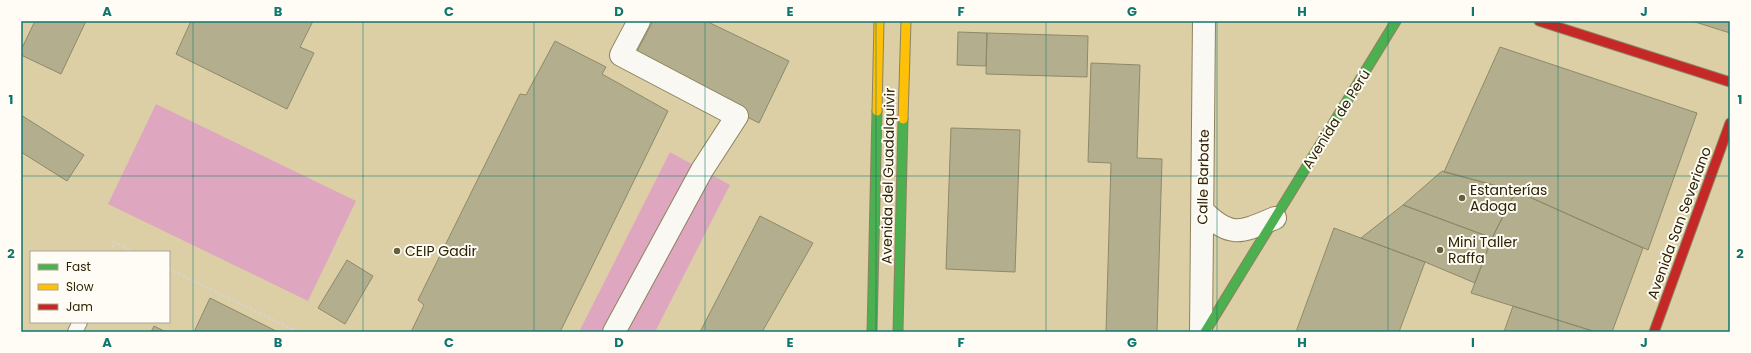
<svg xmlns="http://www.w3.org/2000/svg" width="1751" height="353" viewBox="0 0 1751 353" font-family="Poppins,sans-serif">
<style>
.green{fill:#dfa7bf}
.building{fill:#b3af8e;stroke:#8e8967}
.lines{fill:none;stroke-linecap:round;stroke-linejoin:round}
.lane-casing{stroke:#8c835e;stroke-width:16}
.street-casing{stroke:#8c835e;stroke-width:24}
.fast-casing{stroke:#8c835e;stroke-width:11}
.slow-casing{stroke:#8c835e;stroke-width:11}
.jam-casing{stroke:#8c835e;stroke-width:11}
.path{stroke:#d8d3c5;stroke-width:2.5;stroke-dasharray:3 2;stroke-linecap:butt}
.lane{stroke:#faf8f2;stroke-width:14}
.street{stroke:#faf8f2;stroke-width:22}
.fast{stroke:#4caf50;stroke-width:9}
.slow{stroke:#ffc107;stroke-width:9}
.jam{stroke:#c62828;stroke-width:9}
.grid{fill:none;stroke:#0f766e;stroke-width:1;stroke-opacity:0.55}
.poi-dot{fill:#6a5f3d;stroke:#fefcf5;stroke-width:1.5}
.labels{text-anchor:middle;stroke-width:4;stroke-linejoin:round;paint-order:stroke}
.street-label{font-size:14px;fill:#2d2304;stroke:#fefcf5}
.poi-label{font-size:14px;fill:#2d2304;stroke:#fefcf5;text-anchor:start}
.neatline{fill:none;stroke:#0f766e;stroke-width:1.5}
.grid-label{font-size:13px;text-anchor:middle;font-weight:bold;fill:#0f766e}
</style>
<rect width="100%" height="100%" fill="#dccfa6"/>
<path class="green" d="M156,104L356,201L308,301L108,204Z
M670,152L730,185L655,332H579Z"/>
<path class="building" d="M35,21H86L61,74L21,55V50Z
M191,21H313L300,47L314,53L287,109L176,54Z
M653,21H706L789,61L759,123L633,59Z
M1692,21H1730V33Z
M958,32L987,33L986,66L957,65Z
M987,33L1088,36L1087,77L986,74Z
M555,41L606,67L602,74L668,111L560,332H411L424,305L418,300L520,94L526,95Z
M1500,47L1697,113L1648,250L1516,191L1444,172Z
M1091,63L1140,65L1137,158L1162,159L1157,332H1106L1111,163L1088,162Z
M21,115L84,155L67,181L21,152Z
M951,128L1020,130L1015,272L946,269Z
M1442,171L1516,191L1492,238L1403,205Z
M1516,191L1643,248L1612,332H1596L1471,293L1492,238Z
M1403,205L1492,238L1475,283L1425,262L1361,238Z
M760,216L813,243L762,332H700Z
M1334,228L1425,262L1399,332H1296Z
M347,260L373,276L345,324L318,308Z
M210,298L278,332H194Z
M1513,306L1596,332H1504Z
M154,326L166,332H151Z"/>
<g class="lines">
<g class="lane-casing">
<path id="lane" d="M75,332L80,322"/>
</g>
<g class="street-casing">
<path id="street" d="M1203,211C1231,239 1242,232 1275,218
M614,332L702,170L737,116L621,55L639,21
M1201,332L1204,21"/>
</g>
<g class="fast-casing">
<path id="fast" d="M872,332L877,111
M898,332L903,119
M1205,332L1396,21"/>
</g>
<g class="slow-casing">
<path id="slow" d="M877,111L879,21
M903,119L906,21"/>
</g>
<g class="jam-casing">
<path id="jam" d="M1539,21L1730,82
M1654,332L1730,123"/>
</g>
<path class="path" d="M110,252L114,242L134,252
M169,269L298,332"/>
<use href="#lane" class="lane"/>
<use href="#street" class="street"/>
<use href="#fast" class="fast"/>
<use href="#slow" class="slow"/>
<use href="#jam" class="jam"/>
</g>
<path class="grid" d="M193,21V332M363,21V332M534,21V332M705,21V332M876,21V332M1046,21V332M1217,21V332M1388,21V332M1558,21V332M21,176H1730"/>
<g class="poi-dot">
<circle cx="1462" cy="198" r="4"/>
<circle cx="1440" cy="250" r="4"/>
<circle cx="397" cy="251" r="4"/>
</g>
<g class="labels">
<g class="street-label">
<text transform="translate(1336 119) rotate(-58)" y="5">Avenida de Perú</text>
<text transform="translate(888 176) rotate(-89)" y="5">Avenida del Guadalquivir</text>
<text transform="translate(1203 177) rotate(-89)" y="5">Calle Barbate</text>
<text transform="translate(1679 223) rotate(-70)" y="5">Avenida San Severiano</text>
</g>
<g class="poi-label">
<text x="1470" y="195">Estanterías<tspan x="1470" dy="16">Adoga</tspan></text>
<text x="1448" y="247">Mini Taller<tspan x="1448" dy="16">Raffa</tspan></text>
<text x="405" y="256">CEIP Gadir</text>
</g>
</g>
<rect width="1751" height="353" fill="none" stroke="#fefcf5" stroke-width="44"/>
<rect x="30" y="251" width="140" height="72" fill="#fefcf5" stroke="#aaa595"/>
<rect x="38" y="264" width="20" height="6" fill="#4caf50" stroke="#aaa595"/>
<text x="66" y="271" font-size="12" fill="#2d2304">Fast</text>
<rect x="38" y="284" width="20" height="6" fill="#ffc107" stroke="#aaa595"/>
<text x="66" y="291" font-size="12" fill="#2d2304">Slow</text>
<rect x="38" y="304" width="20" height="6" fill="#c62828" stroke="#aaa595"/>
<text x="66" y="311" font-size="12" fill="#2d2304">Jam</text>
<rect x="22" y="22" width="1707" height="309" class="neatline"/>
<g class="grid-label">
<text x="107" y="16">A</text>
<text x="278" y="16">B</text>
<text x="449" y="16">C</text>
<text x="619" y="16">D</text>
<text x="790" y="16">E</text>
<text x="961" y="16">F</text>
<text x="1132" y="16">G</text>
<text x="1302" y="16">H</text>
<text x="1473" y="16">I</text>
<text x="1644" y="16">J</text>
<text x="11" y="104">1</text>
<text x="1740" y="104">1</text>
<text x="11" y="258">2</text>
<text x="1740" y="258">2</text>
<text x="107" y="347">A</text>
<text x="278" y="347">B</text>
<text x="449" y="347">C</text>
<text x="619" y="347">D</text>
<text x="790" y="347">E</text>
<text x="961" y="347">F</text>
<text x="1132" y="347">G</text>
<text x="1302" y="347">H</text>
<text x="1473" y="347">I</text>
<text x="1644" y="347">J</text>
</g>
</svg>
